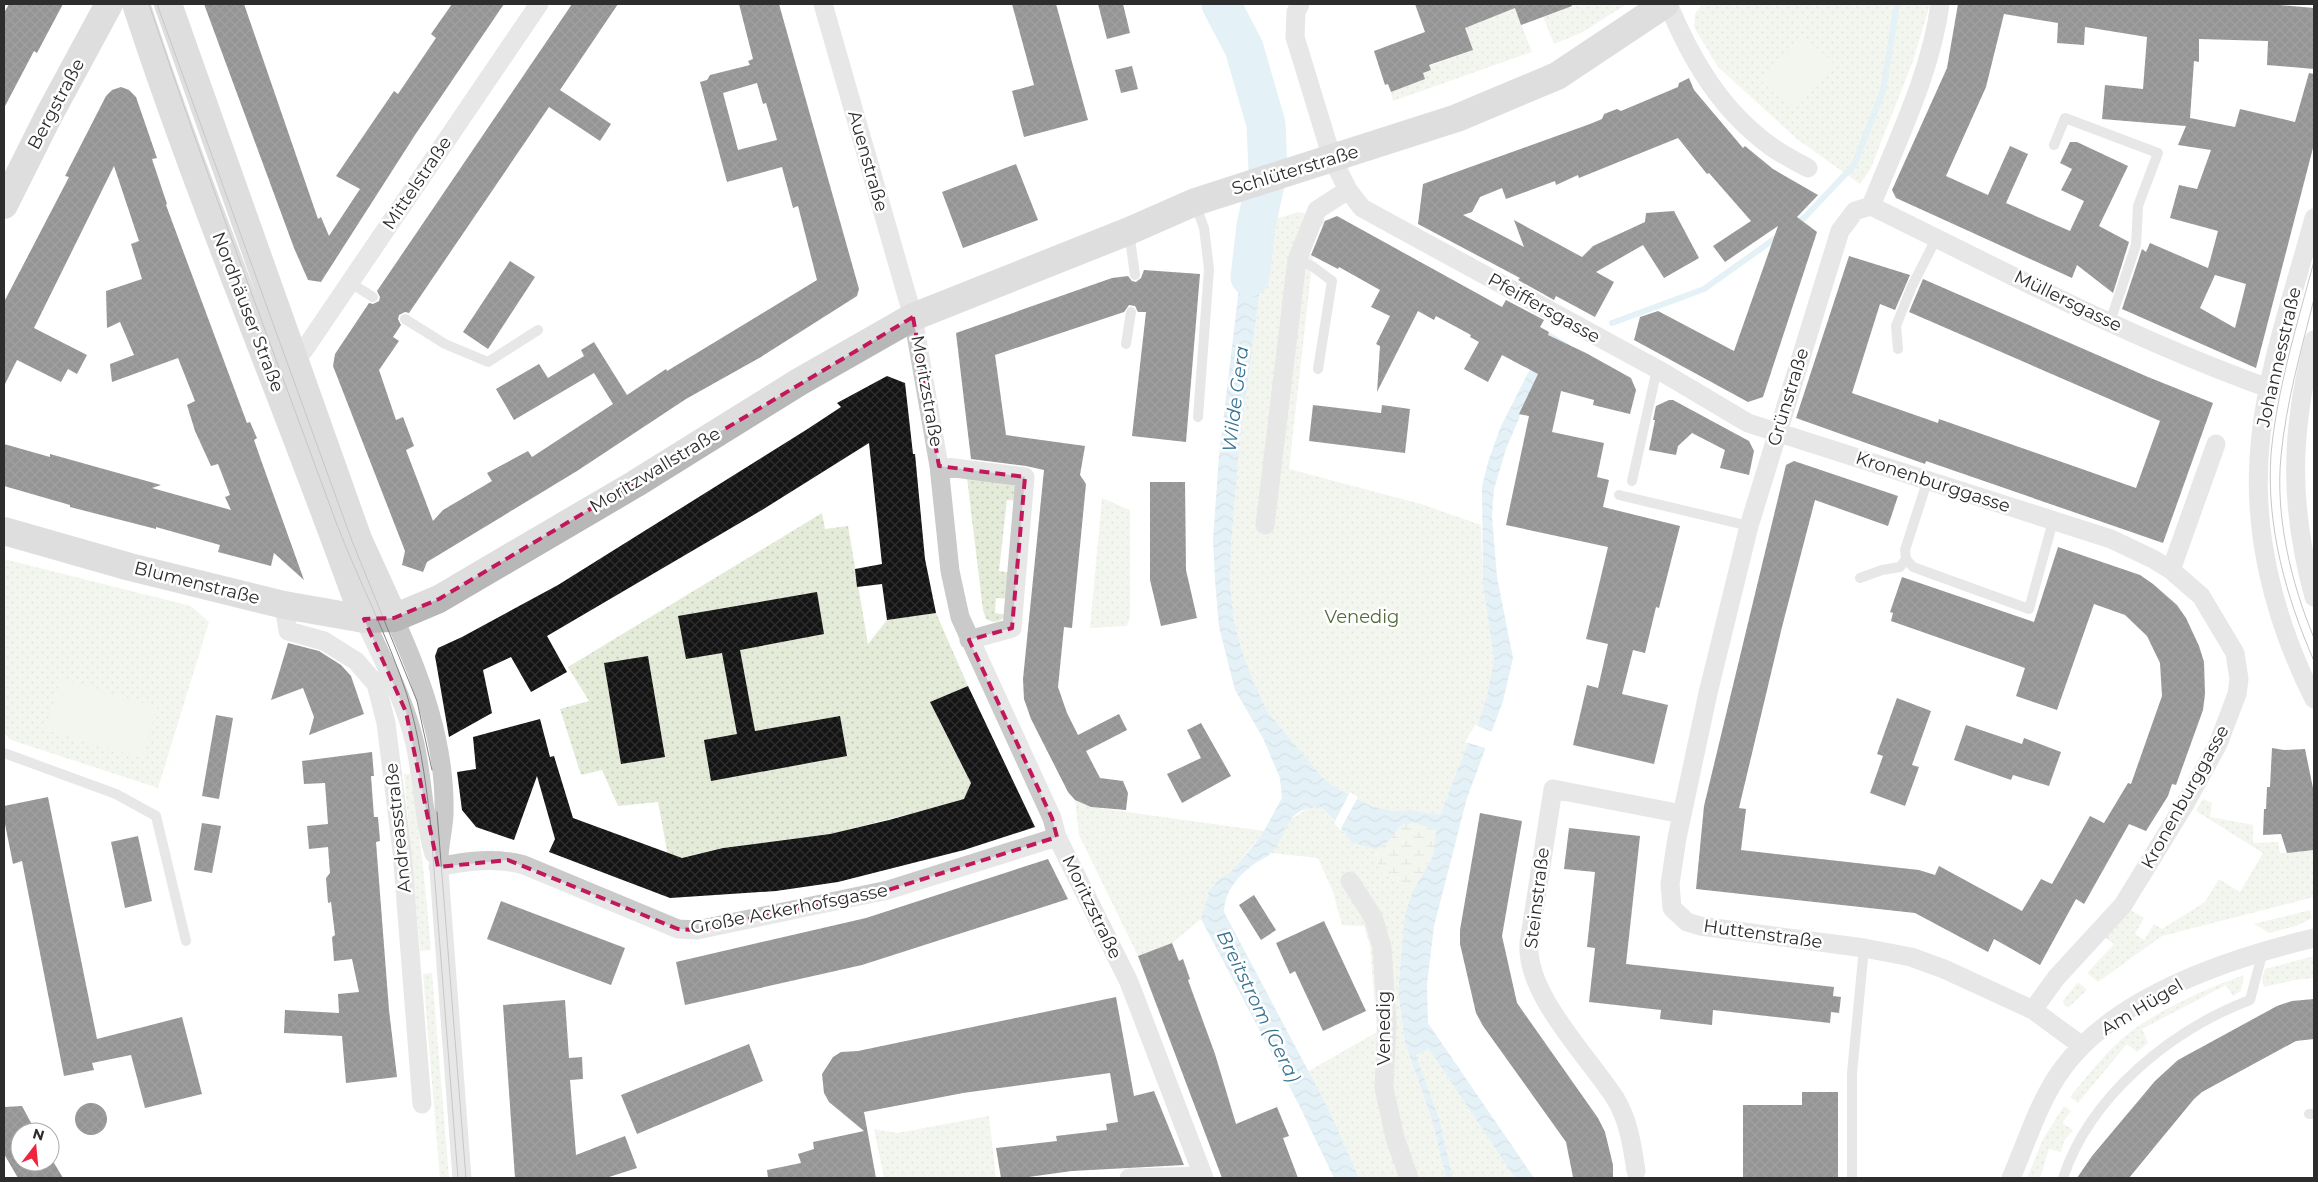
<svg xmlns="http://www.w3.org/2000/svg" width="2318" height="1182" viewBox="0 0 2318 1182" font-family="Montserrat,sans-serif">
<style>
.green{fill:url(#green-dots)}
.wetland{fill:url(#wetland-marsh)}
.pitch{fill:#e4ebd9}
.water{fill:url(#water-waves)}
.pier{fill:#fff}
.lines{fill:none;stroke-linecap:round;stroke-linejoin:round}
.stream{stroke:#c4dfed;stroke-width:6}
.river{stroke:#c4dfed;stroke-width:39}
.building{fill:url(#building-cross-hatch);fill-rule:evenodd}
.lane{stroke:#cacaca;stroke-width:10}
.street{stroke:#cacaca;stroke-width:19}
.secondary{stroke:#b7b7b7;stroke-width:28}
.tram{stroke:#828282;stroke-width:1}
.marked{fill:none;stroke:#c2185b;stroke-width:4;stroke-dasharray:10 6;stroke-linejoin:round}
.labels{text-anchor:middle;stroke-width:5;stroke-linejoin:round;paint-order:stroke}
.street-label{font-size:18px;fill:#2d2d2d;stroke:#fff}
.park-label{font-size:18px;fill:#526a38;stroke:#fff}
.water-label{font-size:19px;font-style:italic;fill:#377492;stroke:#fff}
</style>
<defs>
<pattern id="green-dots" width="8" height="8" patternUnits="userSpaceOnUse" patternTransform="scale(1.25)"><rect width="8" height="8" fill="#e4ebd9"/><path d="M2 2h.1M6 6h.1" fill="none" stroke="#c4cabb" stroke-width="1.8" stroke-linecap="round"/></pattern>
<pattern id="wetland-marsh" width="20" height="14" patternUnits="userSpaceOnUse" patternTransform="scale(1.25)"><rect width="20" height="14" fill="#e4ebd9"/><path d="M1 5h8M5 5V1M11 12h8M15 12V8" fill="none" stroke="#c4cabb"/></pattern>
<pattern id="water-waves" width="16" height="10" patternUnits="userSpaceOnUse" patternTransform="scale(1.25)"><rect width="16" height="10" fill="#c4dfed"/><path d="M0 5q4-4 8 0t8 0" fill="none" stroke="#a9c0cc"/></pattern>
<pattern id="building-cross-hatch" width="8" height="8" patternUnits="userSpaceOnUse" patternTransform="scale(1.25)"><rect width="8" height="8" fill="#141414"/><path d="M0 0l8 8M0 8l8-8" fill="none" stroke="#2e2e2e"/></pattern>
</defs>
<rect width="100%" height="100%" fill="#fff"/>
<path class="green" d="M1538,4H1627L1581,33L1554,44Z
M1702,4H1930L1913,61L1870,170L1860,184L1797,139L1718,67L1694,27L1695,14Z
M1515,8L1532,52L1393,101L1391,92L1425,79L1423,73L1431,70L1429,66L1473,50L1465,28Z
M1298,212L1327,220L1323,227L1320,226L1311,242L1314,244L1309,253L1313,256L1289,469L1421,504L1481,525L1483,585L1494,660L1487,695L1478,725L1468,743L1440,815L1411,810L1393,811L1371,806L1336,788L1322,777L1267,711L1254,683L1242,651L1234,621L1230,583L1231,546L1240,441L1269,221Z
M967,478L1018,485L1020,501L1007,500L999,571L1012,573L1009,599L996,598L995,613L1008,615C1000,621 996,624 986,619L983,610Z
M1102,498L1130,510V617L1127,626L1090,628Z
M822,513L825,529L848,526L868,644L887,620L936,613L968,686L930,702L971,783L964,800L830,834L722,848L669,861L658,802L618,806L602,770L581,775L560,709L589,701L568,667Z
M4,559L191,606L209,622L158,788L11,740L4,733Z
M404,774H410C420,832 426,891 431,950L420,951Z
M2203,799L2212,803L2210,817L2253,825V843L2278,842L2280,853L2314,850V897L2162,936L2098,982L2087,973L2114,944L2102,935L2127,908L2144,918L2135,934L2144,940L2154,924L2162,929L2205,902L2219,879L2240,892L2263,853L2196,811Z
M1075,800L1091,807L1264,831L1231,872L1219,879L1209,891L1201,919L1172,943L1138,956L1079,835Z
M1310,807H1321L1340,826L1351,842L1376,850L1378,865L1383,874C1396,878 1401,886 1413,891L1405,913L1398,991L1405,1043L1432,1120L1446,1178H1359L1329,1110L1307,1072L1377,1032L1370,946L1364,926L1342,925L1333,892L1318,858L1271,853L1288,821Z
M2310,910L2312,918L2296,926L2269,933L2254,924Z
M2314,956V978L2295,980L2264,987L2262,979L2265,969Z
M432,973L449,1178H440L423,974Z
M2244,975L2241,991L2233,996L2226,985L2142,1029L2148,1043L2137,1052L2127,1044L2078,1103L2070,1097C2091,1072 2112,1043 2140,1025C2170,1005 2210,987 2244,975Z
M2078,982L2087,990L2069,1007L2065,1006L2063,1001Z
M1429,1049L1515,1178H1453L1439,1118L1416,1055Z
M2064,1106L2071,1111L2062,1123L2073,1130L2064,1141L2061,1152L2049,1149L2040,1178H2027L2043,1139Z
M989,1116L996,1178H884L874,1129L897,1133Z"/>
<path class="wetland" d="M1415,823L1436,830L1433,856L1413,891C1401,886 1396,878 1383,874L1378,865L1376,850L1389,841L1401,825Z"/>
<path class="pitch" d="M1802,34L1834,64L1792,109L1760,80Z
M61,679L157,707L142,758L46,730Z"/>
<path class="water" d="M1269,221L1240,441L1231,546L1230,583L1234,621L1242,651L1254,683L1267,711L1322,777L1336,788L1371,806L1393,811L1411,810L1440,815L1468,743L1478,725L1487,695L1494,660L1483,585L1482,487L1488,462L1501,426L1549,332L1570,345L1531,390L1506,449L1494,489L1492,516L1497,577L1513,658L1503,701L1467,798L1434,926L1427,984L1428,1023L1534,1178H1515L1429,1049L1416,1055L1439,1118L1453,1178H1446L1432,1120L1405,1043L1398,991L1405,913L1413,891L1433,856L1436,830L1415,823L1401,825L1389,841L1376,850L1351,842L1340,826L1321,807C1282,807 1290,835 1270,854C1266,858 1259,860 1254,864C1237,877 1225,891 1224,912L1329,1110L1359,1178H1334L1299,1105L1201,919L1209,891L1219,879L1231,872L1253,846L1264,831L1282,798L1280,778L1263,738L1235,690L1219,627L1215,580L1213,540L1219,456L1246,229Z"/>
<path class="pier" d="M1475,725L1495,733L1489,749L1465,742Z
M1350,792L1358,797L1340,830L1334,823Z"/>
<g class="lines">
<path class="stream" d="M1794,225L1805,217L1854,165L1883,91L1897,4
M1612,323L1704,289L1780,235"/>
<path class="river" d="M1221,4L1244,48L1266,124L1268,170L1256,226L1250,277"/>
</g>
<path class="building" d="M9,4H63L37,53L34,51L4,108V13Z
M204,4H244L318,219L321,217L329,236L360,189L336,176L394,91L398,94L436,38L431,34L452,4H504L415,135L321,282L308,280L294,248Z
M572,4H618L560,90L611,124L600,141L549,107L409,313L405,312L399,315L398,319L401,325L393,337L399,341L379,370L396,420L403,417L414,446L406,450L433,521L443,510L492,481L487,473L528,451L532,457L613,404L594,373L514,420L496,389L539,364L548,378L584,356L581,350L594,342L627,395L666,369L667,371L715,342L817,280L798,206L793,208L782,167L727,182L700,82L707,80L710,75L750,65L748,61L753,59L739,4H779L859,289L857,296L761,357L686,399L577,471L427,562L423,572L402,565L405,551L333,366L335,354L369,303L373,304L379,301L380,297L377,291ZM757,83L763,104L766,103L777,140L738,150L723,93Z
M1012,4H1056L1088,120L1024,137L1012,91L1034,85Z
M1098,4H1123L1130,33L1107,39Z
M1415,4H1571L1572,6L1521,25L1515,8L1465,28L1473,50L1429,65L1431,70L1423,73L1425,79L1391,92L1388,84L1385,85L1374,51L1425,32Z
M1958,4H2268L2314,8V69L2267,65L2268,41L2199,39V62L2194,61L2190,118L2235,127L2240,109L2295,122L2309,73L2314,74V144L2256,368L2122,309L2142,249L2146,252L2150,243L2208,268L2218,231L2170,218L2179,185L2197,189L2211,150L2178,145L2186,126L2102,119L2105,85L2143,89L2147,37L2085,27L2084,45L2057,43L2058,23L2004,14L1986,87L1946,176L1988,195L2010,146L2028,154L2006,203L2070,231L2084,201L2061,190L2072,169L2060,163L2070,142H2077L2128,166L2099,226L2129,242L2113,293L2077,265L2072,278L1896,198L1892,190L1947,68ZM2215,275L2246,284L2235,328L2200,308Z
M1132,66L1138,89L1121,93L1115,70Z
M1689,78L1694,90L1743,148L1745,146L1773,169L1818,195L1797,217L1817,232L1763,397L1748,402L1634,340L1640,317L1658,311L1734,351L1778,226L1725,262L1713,246L1751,221L1709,173L1707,174L1678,138L1579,178L1578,175L1556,185L1555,181L1506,199L1502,188L1480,197L1472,212L1463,215L1524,247L1514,220L1582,257L1593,246L1645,222L1646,213L1674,211L1699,258L1664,278L1643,245L1596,272L1614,282L1595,317L1556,296L1554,300L1518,280L1520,278L1418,224L1423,184L1590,124L1602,119L1604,114L1617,109L1621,111L1678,87L1679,83Z
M121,87L129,90L136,97L157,158L152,159L167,204L166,205L247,423L250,422L257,438L254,440L261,460L304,580L274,553L271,566L218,552L220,545L156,527V529L70,507V505L4,486V444L50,457V454L161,485L152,488L231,510L225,497L230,495L218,464L211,466L195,431L187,405L195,401L178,358L112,382L110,364L134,355L120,322L107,328L106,291L142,279L131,244L139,241L114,166L34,328L87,355L77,374L68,369L61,382L17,360L4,386V302L69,177L65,176L106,96L112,90Z
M1016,164L1038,220L963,248L942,192Z
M1337,216L1502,307L1506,300L1544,320L1540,327L1549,332L1548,335L1586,353L1631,378L1636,390L1630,414L1593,405L1594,400L1561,391L1552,432L1604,443L1597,477L1609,480L1603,507L1680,526L1659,608L1656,607L1645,653L1633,650L1622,694L1668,705L1654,764L1573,745L1587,685L1598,688L1608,644L1586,639L1608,547L1506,525L1529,416L1519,414L1538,374L1502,355L1488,382L1464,369L1479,342L1470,337L1471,335L1436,316L1434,320L1418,311L1377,392L1380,346L1376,344L1390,316L1371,307L1380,290L1339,267L1338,269L1311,255L1325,221Z
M1849,256L1910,275L1895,310L1880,304L1852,393L1938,423L1939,419L2136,488L2160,421L1909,312L1923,279L2148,377L2213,403L2163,543L1926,461L1925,464L1796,418Z
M510,261L535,277L488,349L463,332Z
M1144,270L1200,274L1186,442L1132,436L1146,312H1138L1135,306L1129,305L1124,312L995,355L1006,435L1085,446L1080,475L1086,484L1072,628L1064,627L1058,687L1067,713L1078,735L1119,714L1127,730L1086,751L1100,778L1123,781L1128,793L1126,810L1091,807L1075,800L1068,792L1031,719L1024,699L1023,679L1044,470L1026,466L971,459L956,333L1112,278L1128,276L1132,281L1136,282L1141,278Z
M887,376L905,383L913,454H915L925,559L936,613L887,620L882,584L857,587L855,569L882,564L869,443L762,510L547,636L567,672L531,692L511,657L483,670L492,713L449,737L435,656L438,648L462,637L558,585L806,430L841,407L837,403Z
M1669,400H1673L1749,441L1754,451L1749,475L1720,468L1725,450L1692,433L1678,446L1676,455L1649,450L1655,420H1653L1656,406Z
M1313,405L1381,413L1382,405L1410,409L1405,453L1309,441Z
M1794,461L1898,496L1888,526L1815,500L1782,627L1739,808L1746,809L1741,850L1919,870L1935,875L1939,866L2022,911L2041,879L2052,884L2090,816L2104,823L2128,783L2131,784L2162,696L2160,663L2147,636L2125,615L2094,604L2057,710L2016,696L2025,668L1891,621L1893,613L1890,612L1902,577L2034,622L2058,547L2140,575L2153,584L2177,605L2186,618L2199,646L2204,662L2205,694L2203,710L2176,785L2172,784L2168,796L2146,831L2129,824L2084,904L2076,899L2040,965L1994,939L1988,952L1915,913L1696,889L1704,806L1786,465Z
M1150,482H1185L1186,570L1197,618L1161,626L1150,580Z
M817,592L824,634L740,650L755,731L840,716L847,756L711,781L704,740L737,734L722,653L686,659L678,616Z
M288,643L319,651L341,665L351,676L364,714L309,735L314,717L303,688L271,700Z
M648,656L665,757L621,764L604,663Z
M968,686L1035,827L964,850L838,882L776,891L670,898L549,852L555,839L537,776L514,840L476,827L462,810L457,772L476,769L473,737L540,719L550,757L554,756L573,818L682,858L723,848L830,834L889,820L964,799L971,783L930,702Z
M1897,698L1931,711L1912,765L1919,767L1905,806L1870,793L1883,756L1877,754Z
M216,715L233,718L219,799L202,796Z
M1201,723L1231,776L1182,803L1167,774L1201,758L1187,730Z
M1966,725L2022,744L2024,738L2061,752L2049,786L2013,775L2011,780L1954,760Z
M2272,748L2284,750L2305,749L2314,793V850L2287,853L2281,834L2263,835L2264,809H2266L2267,787H2270Z
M372,752L374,776H371L374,817H378L380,841L376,842L389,1010L397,1077L346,1083L342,1036L284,1033L285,1010L339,1013L338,994L359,992L352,959L334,961L332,937L335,935L331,902L328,903L326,878L330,873L328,847L309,849L307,826L328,824L325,783L304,784L302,761Z
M48,797L97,1039L182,1017L202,1094L145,1108L131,1055L92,1063L94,1070L64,1076L22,861L13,864L4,819V806Z
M1480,813L1522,821L1502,936L1517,1003L1598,1118L1605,1132L1613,1165V1178L1573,1177L1566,1142L1483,1026L1476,1013L1460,944V930Z
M202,823L221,826L212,873L194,870Z
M1569,828L1640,836L1626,964L1834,987L1833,996L1841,997L1839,1013L1831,1012L1830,1023L1713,1010L1712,1025L1660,1019L1661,1010L1589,1002L1595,948L1587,947L1595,872L1564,869Z
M138,836L152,901L125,908L111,842Z
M1048,859L1068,899L862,965L685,1005L676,962L866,918Z
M1254,895L1276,930L1261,940L1239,905Z
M501,901L625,948L611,985L487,939Z
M1324,921L1366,1011L1323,1031L1295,971L1290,974L1276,943Z
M1172,943L1179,961L1183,959L1190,979L1188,980L1215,1054L1236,1124L1277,1107L1289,1136L1283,1138L1298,1178H1222L1138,956Z
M1116,997L1134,1096L1154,1091L1184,1165L1072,1171L1021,1178H1001L996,1148L1057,1141L1056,1136L1107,1130L1106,1124L1118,1122L1110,1073L963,1093L864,1112L876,1178H768L767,1170L801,1163L798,1154L814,1149L813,1142L864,1131L829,1102L824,1093L822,1074L833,1057L841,1052L858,1051Z
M2314,999V1039L2296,1041L2202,1092L2194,1099L2129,1178H2077L2092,1156L2155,1081L2178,1060L2277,1006L2292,1001Z
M565,1000L569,1058L582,1057L583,1079L570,1080L576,1155L625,1136L637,1168L606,1178H515L503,1005Z
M749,1044L763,1081L637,1134L621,1095Z
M1802,1092H1838V1178H1743V1105H1802Z
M75 1119a16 16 0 1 1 32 0a16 16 0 1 1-32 0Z
M22,1106L36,1132H20V1162H50V1156L63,1178H18L4,1154V1107Z"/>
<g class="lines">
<path class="lane" d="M2054,145L2065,118L2158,153L2138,206L2136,245L2110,322
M1195,203L1204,228L1209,269L1198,417
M1129,232L1135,275
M1297,260L1312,266L1332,281L1318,369
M349,282L373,297
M405,319L445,344L488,362L538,330
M1126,344L1131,312
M1898,349L1896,326L1912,286L1937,237
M1928,479L1905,550L1906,559L1913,567L2029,609L2053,521
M1632,481L1657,369
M1619,495L1749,526
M1860,578L1882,570L1900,567L1906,559
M4,753L116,794L156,816L186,941
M2309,1114H2314
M1852,1178V1073L1864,948
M2063,1178C2090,1096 2171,1030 2250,1000L2263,951"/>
<path class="street" d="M823,4L913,317L939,466L950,571L960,617L1052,818L1057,837L1129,982L1204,1178
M1300,4L1296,12L1295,37L1317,109L1332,158L1348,190L1362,208L1657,369L1748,423L2111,539L2153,559L2171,570L2201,596L2235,653L2239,679L2237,694L2218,744L2185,804L2123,905L2056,978L2033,1010
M1668,4C1691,59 1720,109 1769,145C1781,154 1795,161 1808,168
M1871,206L1855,211L1840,231L1749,526L1708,693L1677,838L1670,884L1672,908L1687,922L1700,926L1864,948L1911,957L1944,969L2033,1010L2082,1046
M1871,206C2002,270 2131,339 2268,388
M1871,206C1897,141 1931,73 1940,4
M2314,218C2295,289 2269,361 2261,435C2250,526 2273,618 2314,699
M2314,340C2290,432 2289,506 2314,597
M295,360L304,350L539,4
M939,466L1025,477L1012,628L969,640
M1265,525L1297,260L1317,210L1348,190
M2171,570L2216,444
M284,605L288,631L324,641L356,661L376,684L386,723L402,851L422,1104
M394,618C422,679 446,746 444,815C443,833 437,853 439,871C446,974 454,1076 462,1178
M364,619C383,660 405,700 415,744C423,780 423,819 434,854
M438,867C466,861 496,857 524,865L678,929L697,930L888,890L1057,837
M1350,881L1373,917L1382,947L1387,1023L1384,1088L1395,1138L1409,1178
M1636,1171C1632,1145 1629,1121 1615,1098C1588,1056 1525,994 1529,943L1553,789L1682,814
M1129,1178L1203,1176
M2011,1178C2027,1142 2039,1100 2063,1068C2116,996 2230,958 2314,938"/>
<path class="secondary" d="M136,4C204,212 291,413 364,619
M168,4L358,539L394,618
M4,205L49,115L109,4
M4,531L130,567L284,605L364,619L394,618L439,599L635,484L799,382L913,317L1129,231L1195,202L1457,118L1557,76L1665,4"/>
<path class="tram" d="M149,4C207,178 273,350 336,522C358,580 388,636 407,695C419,735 425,776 430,818L458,1178
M157,4L352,541L417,701L432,770
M2314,261C2297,325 2277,389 2271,454C2266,526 2286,597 2314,661
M2314,299C2301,351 2286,403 2281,456C2275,516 2291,583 2314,638
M437,812L466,1178"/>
</g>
<path d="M0 0H2318V1182H0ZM913,317L939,466L1025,477L1012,628L969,640L1052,818L1057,837L888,890L697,930L678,929L508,860L438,867L406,712L364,619L394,618L439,599Z" fill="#fff" fill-opacity=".55" fill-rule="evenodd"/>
<path class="marked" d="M913,317L939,466L1025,477L1012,628L969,640L1052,818L1057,837L888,890L697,930L678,929L508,860L438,867L406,712L364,619L394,618L439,599Z"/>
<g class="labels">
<g class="street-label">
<text transform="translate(56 104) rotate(-62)" y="6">Bergstraße</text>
<text transform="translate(868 161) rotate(74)" y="6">Auenstraße</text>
<text transform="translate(1295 170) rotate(-17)" y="6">Schlüterstraße</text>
<text transform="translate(417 183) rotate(-56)" y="6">Mittelstraße</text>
<text transform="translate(2068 301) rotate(26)" y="6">Müllersgasse</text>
<text transform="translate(1544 308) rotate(29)" y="6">Pfeiffersgasse</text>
<text transform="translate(248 312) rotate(69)" y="6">Nordhäuser Straße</text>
<text transform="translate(2279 357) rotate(-77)" y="6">Johannesstraße</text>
<text transform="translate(927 391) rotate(80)" y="6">Moritzstraße</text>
<text transform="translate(1788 397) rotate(-73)" y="6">Grünstraße</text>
<text transform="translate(655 470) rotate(-31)" y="6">Moritzwallstraße</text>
<text transform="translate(1933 482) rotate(18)" y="6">Kronenburggasse</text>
<text transform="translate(197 583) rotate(14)" y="6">Blumenstraße</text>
<text transform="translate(2185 797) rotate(-61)" y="6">Kronenburggasse</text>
<text transform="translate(398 828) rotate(-96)" y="6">Andreasstraße</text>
<text transform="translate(1537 898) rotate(-83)" y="6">Steinstraße</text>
<text transform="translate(1092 907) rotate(64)" y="6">Moritzstraße</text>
<text transform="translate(789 909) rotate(-11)" y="6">Große Ackerhofsgasse</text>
<text transform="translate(1763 934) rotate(8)" y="6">Huttenstraße</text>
<text transform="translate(2142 1007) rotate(-31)" y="6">Am Hügel</text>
<text transform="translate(1384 1028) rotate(-90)" y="6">Venedig</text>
</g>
<g class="park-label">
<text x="1362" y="623">Venedig</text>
</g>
<g class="water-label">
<text transform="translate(1235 399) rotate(-83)" y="7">Wilde Gera</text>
<text transform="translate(1259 1006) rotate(64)" y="7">Breitstrom (Gera)</text>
</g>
</g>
<rect width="2318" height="1182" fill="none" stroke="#2d2d2d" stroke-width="10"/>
<g transform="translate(35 1147) rotate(16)"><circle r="24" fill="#ffffff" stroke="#ababab"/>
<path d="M0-4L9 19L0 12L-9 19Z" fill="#ee253e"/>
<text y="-8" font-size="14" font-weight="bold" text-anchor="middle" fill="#2d2d2d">N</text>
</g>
</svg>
